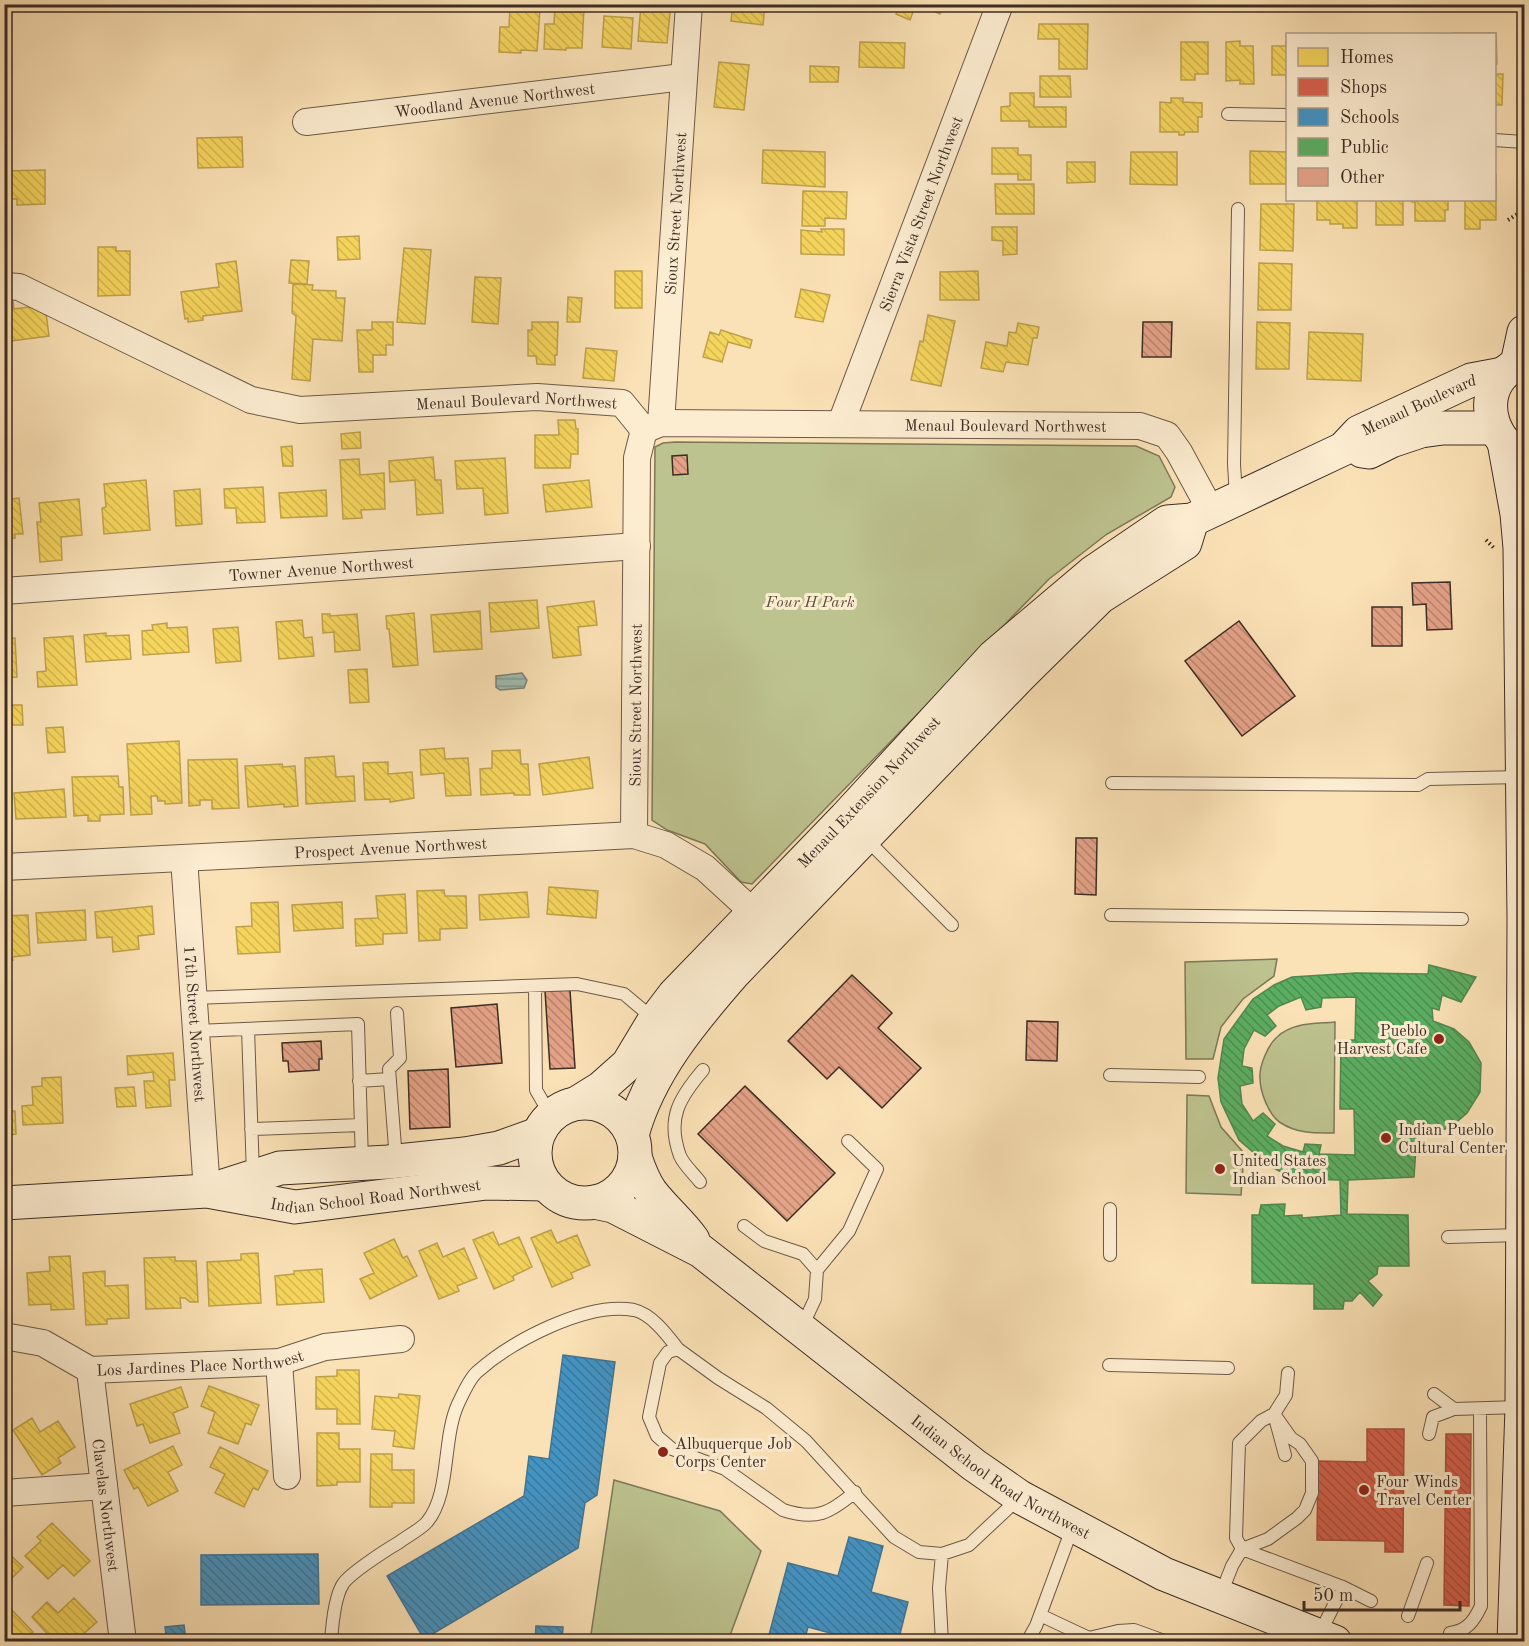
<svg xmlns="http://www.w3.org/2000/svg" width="1529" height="1646" viewBox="0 0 1529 1646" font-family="'Old Standard TT',serif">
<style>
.green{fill:#bdc38f;stroke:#7d785a;stroke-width:1.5}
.water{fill:url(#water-rules);stroke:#788378;stroke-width:1.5}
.homes{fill:url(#homes-back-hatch);stroke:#bea24b;stroke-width:1.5}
.shops{fill:url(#shops-back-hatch);stroke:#a85041;stroke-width:1.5}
.schools{fill:url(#schools-back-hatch);stroke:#417493;stroke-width:1.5}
.public{fill:url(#public-back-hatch);stroke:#51874f;stroke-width:1.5;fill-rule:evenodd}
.building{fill:url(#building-back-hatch);stroke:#3d2c24;stroke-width:1.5}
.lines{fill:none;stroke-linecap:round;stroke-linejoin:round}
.service-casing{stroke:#6c5a48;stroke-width:14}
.minor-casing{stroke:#6c5a48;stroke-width:28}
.secondary-casing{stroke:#3d2c24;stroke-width:35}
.path{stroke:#3d2c24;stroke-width:4;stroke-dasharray:1.5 3;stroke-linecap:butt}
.service{stroke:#fcecd0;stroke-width:12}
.minor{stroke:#fcecd0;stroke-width:26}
.secondary{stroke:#fcecd0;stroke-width:33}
.poi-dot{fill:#8f2418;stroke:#fcecd0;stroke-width:2}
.labels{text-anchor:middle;stroke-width:6;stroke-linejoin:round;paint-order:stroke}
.street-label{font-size:16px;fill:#3d2c24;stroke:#fcecd0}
.park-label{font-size:16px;font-style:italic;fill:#5d523f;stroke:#fcecd0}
.poi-label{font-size:16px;fill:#3d2c24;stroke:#fcecd0;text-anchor:start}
</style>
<defs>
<pattern id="water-rules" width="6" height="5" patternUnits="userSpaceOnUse" patternTransform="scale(1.5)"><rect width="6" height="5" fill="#9fbdb0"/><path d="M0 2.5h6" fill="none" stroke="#839a8f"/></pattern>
<pattern id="homes-back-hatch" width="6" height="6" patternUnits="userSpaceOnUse" patternTransform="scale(1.5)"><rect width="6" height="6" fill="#f6d55c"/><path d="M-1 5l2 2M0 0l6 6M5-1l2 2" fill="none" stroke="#d4b750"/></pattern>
<pattern id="shops-back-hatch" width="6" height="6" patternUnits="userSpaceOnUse" patternTransform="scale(1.5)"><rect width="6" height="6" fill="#d6604d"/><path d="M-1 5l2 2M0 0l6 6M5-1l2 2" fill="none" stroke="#af4f40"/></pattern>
<pattern id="schools-back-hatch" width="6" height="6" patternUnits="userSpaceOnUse" patternTransform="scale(1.5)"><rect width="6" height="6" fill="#4393c3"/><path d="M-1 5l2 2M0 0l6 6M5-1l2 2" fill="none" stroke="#39789e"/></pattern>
<pattern id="public-back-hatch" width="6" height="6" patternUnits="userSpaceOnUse" patternTransform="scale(1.5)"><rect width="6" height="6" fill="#5aae61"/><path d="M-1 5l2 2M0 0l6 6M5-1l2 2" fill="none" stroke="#4c8e50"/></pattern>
<pattern id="building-back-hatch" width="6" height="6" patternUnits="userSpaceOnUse" patternTransform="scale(1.5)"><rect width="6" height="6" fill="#e4a287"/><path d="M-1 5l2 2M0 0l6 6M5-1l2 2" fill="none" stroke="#ba846e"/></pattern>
</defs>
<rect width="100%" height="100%" fill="#fbe2b6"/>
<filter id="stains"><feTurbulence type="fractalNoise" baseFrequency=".00333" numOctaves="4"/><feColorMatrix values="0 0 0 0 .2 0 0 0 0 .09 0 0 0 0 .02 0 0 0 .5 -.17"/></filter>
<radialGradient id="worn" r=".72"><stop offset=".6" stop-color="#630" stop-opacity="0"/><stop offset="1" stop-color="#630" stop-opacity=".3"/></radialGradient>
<path class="green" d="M675,442L1136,446L1159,456L1175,487L1171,497L1107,534L1049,579L752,884L741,882L705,844L667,830L652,820L655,447L663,443Z
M1277,959L1274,976L1243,999L1221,1027L1213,1059H1186L1185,962Z
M1335,1022L1334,1133C1315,1133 1298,1134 1281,1123C1269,1116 1260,1092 1260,1078C1259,1066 1268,1045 1277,1037C1293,1022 1315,1024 1335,1022Z
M1187,1095L1209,1096L1221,1127L1244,1153L1241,1195L1186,1193Z
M614,1480L720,1511L761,1551L728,1641H590Z"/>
<path class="water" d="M522,673L527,680L524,688L500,690L496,687V676Z"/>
<path class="homes" d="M641,4H671L667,43L638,41Z
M733,4H765L763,25L731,21Z
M900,4H916L910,20L896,14Z
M917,4H944L940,14Z
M1149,4H1175V10L1149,9Z
M555,5L584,7L582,48H566V50L544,49L545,24H554Z
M510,8L540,10L537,51L521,50V53L499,52L500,27H509Z
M604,16L633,18L631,49L602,47Z
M1039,24H1088L1087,69H1059V39H1038Z
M1452,33H1496L1497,64H1494V34Z
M1240,41V46H1253L1254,84H1240V80L1226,81V42Z
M860,42L905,43L904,68L859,67Z
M1181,42H1208V74H1195V80H1181Z
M1286,42H1288V80H1286V75H1272V46H1286Z
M719,62L749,65L744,110L714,107Z
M810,66L839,67L838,82H810Z
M1494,74H1503L1502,105H1494Z
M1040,76H1070L1071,97H1040Z
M1010,93H1034V107H1066V127H1029V121H1001V107L1010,106Z
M1171,98H1183V102L1202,103V117H1198V132H1185L1184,135H1179V132H1160V102L1171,103Z
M242,137L243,167L198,168L197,138Z
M992,148H1018V155H1031V180H1018V174H992Z
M763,150L825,152V187L762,183Z
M1250,151L1288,152V184H1250Z
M1131,152H1177V185L1130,184Z
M1067,162H1095V182L1067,183Z
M45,170V204L17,205V199H4V171Z
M1494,174H1496V220H1480V229H1465V200H1494Z
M995,184H1034V214H996Z
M803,191L847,192L846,219L825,218V226H802Z
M1317,200H1357V228H1343V224H1330V220H1317Z
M1376,200H1403V225H1376Z
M1412,200H1448V210H1445V221H1415V202H1412Z
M1261,204H1294L1293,251L1260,250Z
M992,227H1017V254L1003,255V241L992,240Z
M821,229H844V255L801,254V230L822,232Z
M359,236L360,259L338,260L337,237Z
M98,247H116V251H130V295L98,296Z
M404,248L431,250L425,324L397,322Z
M291,260L309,261L307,284L289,283Z
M236,261L242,311L203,316V320L188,322V318L185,319L181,292L219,287L216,264Z
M1259,263L1292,264L1291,310H1258Z
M615,271H642V308H615Z
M978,271L979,300H940V272Z
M475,277L501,278L498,324L472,322Z
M293,284L313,285L312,290L336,291V298H345L342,341L313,339L310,381L292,379L296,316L292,313Z
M801,289L830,295L823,322L795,317Z
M12,295L14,309L45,305L49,336L4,342V296Z
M568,297L582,298L580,322H567Z
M928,315L955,321L941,386L911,380L920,341L923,342Z
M372,322H393V345H386V355H373V372H359L357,330H372Z
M532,322H558L557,355H555V365L537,364L536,356H528V330H532Z
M1257,322L1290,323L1289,369H1256Z
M1018,323L1039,327L1037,338H1033L1028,365L1006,362L1003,372L981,368L986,342L1007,346L1009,332L1016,333Z
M721,330L752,340L750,348L728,342L722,362L703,357L710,332L719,335Z
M1309,332L1363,334L1361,381L1307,379Z
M586,348L617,351L614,381L583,378Z
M558,420H575L576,429H578V454H571L570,468H535V435H559Z
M360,432L361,448L342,449L341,434Z
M292,446L293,466H283L281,447Z
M433,457L435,480H441L443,513L417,515L415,480L390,482L389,461Z
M505,458L508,513L485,515L483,488L457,489L455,461Z
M359,459L360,475L384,473L385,509L361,510L362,518L343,519L340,460Z
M146,480L150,530L104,534L102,508L106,507L104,484Z
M589,480L592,507L546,512L543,485Z
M263,487L265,522L237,523L236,508H225L224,489Z
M200,489L202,524L176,526L174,491Z
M326,490L327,516L281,518L279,493Z
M19,498L23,534H15V538L4,539V500Z
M79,499L82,535L61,537L62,560L40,562L37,522H41L39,503Z
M537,600L539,628L491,632L489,603Z
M594,601L597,625L578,627L581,655L553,658L547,607Z
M480,611L482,649L434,652L431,615Z
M414,613L418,665L393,667L389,629H387L386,616Z
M322,614H330V616L357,614L360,650L335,652L334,632L323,633Z
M302,620L304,638L312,637L314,656L279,659L276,622Z
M167,623V628L187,627L189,652L143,655L142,631L153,630L152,625Z
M238,627L241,661L216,663L213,629Z
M106,633V636L129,635L131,659L86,662L84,635Z
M73,636L77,685L38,687L37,672L46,671L44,638Z
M15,638L17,677L4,678V639Z
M367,669L369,702L350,703L348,670Z
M11,705H22L23,725H12Z
M63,727L65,752L48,753L46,728Z
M179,741L182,803L165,804V801H158L157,796H151L152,814L131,815L127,744Z
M444,748L445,759L468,758L471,795L446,796L444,773L421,775L420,750Z
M520,750L521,764H528L530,795H514V793L481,795L480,769L492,768V751Z
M334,756L336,777L354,776L355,801L306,804L305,758Z
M589,757L593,788L543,795L539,764Z
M237,759L239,808L212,809V800H200V805L189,806L188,760Z
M388,762V774L412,772L414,798L390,802V799L365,800L363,763Z
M282,764L283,767L295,766L298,806L284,807V804L248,807L245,766Z
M118,776L119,787H123L124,814L100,815V821H88V815L74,816L72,777Z
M64,789L66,817L16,819L14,793Z
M549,887L598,891L596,918L547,914Z
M444,890L445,896H466L467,928L440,929V940L419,941L417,891Z
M527,892L529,917L480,920L479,895Z
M405,894L407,933L383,934V944L356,946L355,919L378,918L376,896Z
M278,902L280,952L238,954L236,927L252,926L251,903Z
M342,902L343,928L294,931L292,905Z
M152,906L154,934L138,936L139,949L113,952L112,937L97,938L95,912Z
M85,910L86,940L38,943L36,913Z
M28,915L30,955L12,957L13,960L4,961V916Z
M173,1053L175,1080H169L171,1106L146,1108L144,1081H154L153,1072L128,1075L127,1056Z
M61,1077L63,1123L23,1125L22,1106L33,1105L32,1087L42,1086V1078Z
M134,1087L136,1106L117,1107L115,1088Z
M4,1111H15L16,1134L9,1135L10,1142L4,1143Z
M551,1230L557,1243L577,1235L590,1265L571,1273L573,1278L552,1287L531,1238Z
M493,1232L499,1245L519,1237L532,1267L513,1276L514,1280L494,1289L473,1240Z
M394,1239L403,1258L407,1256L417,1276L370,1299L360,1279L374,1273L364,1253Z
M437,1243L443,1257L464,1248L477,1278L457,1286L459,1291L439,1299L419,1251Z
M258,1253L261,1303L209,1306L207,1262L241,1260V1254Z
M70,1256L74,1309L51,1310V1304L29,1305L27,1273L50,1271L49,1257Z
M175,1257V1261H196L198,1302H190L185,1298H180L181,1308L146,1309L144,1258Z
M322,1269L324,1302L277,1305L275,1276L294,1274V1271Z
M105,1271V1286L128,1285L129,1318L107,1319V1324L86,1325L83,1273Z
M337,1370H359L360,1424H337V1409H316V1377L337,1376Z
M209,1386L259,1405L251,1425L246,1423L238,1444L208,1433L215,1412L201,1406Z
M181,1387L188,1407L173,1413L180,1433L150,1443L143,1424L137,1426L130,1404Z
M399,1394L420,1396L414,1449L393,1446L395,1431L372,1429L375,1396L398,1398Z
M32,1418L40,1432L58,1421L75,1447L58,1458L61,1463L42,1475L13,1430Z
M317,1433H339V1449H360V1482H337V1485L317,1486Z
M173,1446L182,1465L168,1472L178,1491L148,1506L138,1487L134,1489L124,1470Z
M220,1447L268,1471L258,1490L253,1488L244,1507L215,1493L225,1474L210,1467Z
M371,1454H392V1470H414V1503H392V1507H370Z
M52,1523L90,1561L74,1576L63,1565L48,1579L25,1556L41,1541L37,1537Z
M4,1549L23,1567L7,1583L4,1581Z
M74,1598L97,1622L80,1637L83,1642H55L32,1617L47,1602L58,1613Z
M10,1608L33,1632L23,1642H4V1613Z"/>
<path class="shops" d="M1367,1429H1404L1403,1552H1385V1541L1317,1540L1318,1461L1367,1462Z
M1446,1434H1471L1469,1606L1444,1605Z"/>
<path class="schools" d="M563,1355L615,1362L597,1495L585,1503L578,1548L424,1639L387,1576L524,1496L529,1456L549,1459Z
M849,1537L883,1546L871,1592L908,1602L898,1642H856V1640L808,1627L804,1642H792L769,1635L788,1563L838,1576Z
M318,1554L319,1604L201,1605V1555Z
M184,1625L186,1641L198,1642H167L165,1627Z
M536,1626L563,1627L562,1642H535Z"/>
<path class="public" d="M1429,965L1476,977L1461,1002L1442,995L1439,1010L1432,1008L1433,1021L1454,1029L1469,1042L1481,1063L1480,1092L1467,1113L1452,1126L1432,1134L1417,1133L1414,1177L1348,1180L1347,1214L1408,1215L1409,1266H1378L1377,1274L1368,1281L1382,1295L1373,1306L1360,1292L1352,1301H1344L1343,1309H1314V1284L1252,1283V1215H1259L1261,1205L1285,1204L1284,1216L1302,1215V1218L1341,1215L1340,1180L1304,1179L1283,1173L1268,1165L1239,1140L1221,1102L1218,1078L1224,1039L1253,999L1274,985L1292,977L1356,973L1428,974ZM1301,997L1306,1010L1321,1007L1322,998L1356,997L1355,1040H1341L1340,1109H1354L1355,1155L1319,1154L1321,1145L1305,1144L1303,1152L1283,1146L1267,1136L1275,1124L1263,1113L1253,1121L1242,1104L1240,1086L1253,1083L1252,1068L1242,1066L1244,1049L1254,1030L1265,1036L1276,1026L1267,1015L1279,1006Z"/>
<path class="building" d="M1143,322H1172L1171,357H1142Z
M687,455L688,474L673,475L672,456Z
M1450,582L1452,629L1427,630L1426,604L1413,605L1412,583Z
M1372,607H1402V646H1372Z
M1239,621L1295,696L1242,736L1185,661Z
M1076,838H1097L1096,895L1075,894Z
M852,975L892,1013L878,1028L921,1068L882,1108L839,1067L827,1079L788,1041Z
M570,990L575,1068L550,1069L545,991Z
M497,1004L502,1063L456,1067L451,1008Z
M1027,1021L1058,1022L1057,1061L1026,1060Z
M321,1041L322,1059H319V1070L289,1072L288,1061H283L282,1043Z
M448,1069L450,1127L410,1129L408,1071Z
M745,1086L835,1173L787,1221L698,1134Z"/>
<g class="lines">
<g class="service-casing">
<path id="service" d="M1228,114L1288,115
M1494,140L1524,142
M1236,496L1234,464L1238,209
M1112,783L1418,785L1428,779L1520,777
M865,838L952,925
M1111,915L1462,919
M535,986L536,1090L551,1116
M193,998L577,984L624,994L655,1020
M248,1029L253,1175
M196,1031L358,1024L362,1163
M1110,1075L1199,1077
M359,1081L390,1079
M251,1129L361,1125
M396,1160L389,1069L400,1058L397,1013
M700,1182C694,1174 684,1165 680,1156C666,1118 680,1097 703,1070
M744,1226L764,1241L803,1254L817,1270L815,1299L801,1329
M1448,1237L1521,1235
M1110,1255V1209
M817,1270L849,1231L877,1169L848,1141
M1109,1365L1228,1368
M1434,1394L1454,1409L1520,1407
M1429,1434L1433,1417L1454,1409
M1285,1455L1274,1414L1286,1395L1288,1373
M855,1492C830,1513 816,1521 783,1510L725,1469L672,1449L657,1436L649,1417L660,1363L668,1352L678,1349L718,1378L766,1408L806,1441L894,1537L919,1552L942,1554L969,1545L1019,1498
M942,1554L939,1588L942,1642
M1221,1594L1232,1566L1242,1549L1268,1539L1297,1518L1305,1510L1312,1493V1461L1300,1444L1291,1438L1274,1414L1261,1421L1239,1443L1236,1538L1242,1549L1343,1587
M1040,1615L1089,1638L1118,1631L1134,1630L1167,1642
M1408,1616L1427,1563
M1450,1633C1467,1631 1474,1621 1481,1606L1480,1409
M1319,1635L1343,1587L1371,1601
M331,1642C332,1627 335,1596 343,1584C349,1574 386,1550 398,1543C407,1536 420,1530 427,1522C451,1493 442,1439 458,1404C463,1394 469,1379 477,1372C512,1341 587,1301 634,1310C652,1314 668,1336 678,1349
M1027,1642L1036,1626L1073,1526"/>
</g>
<g class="minor-casing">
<g id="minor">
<path id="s1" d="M306,122L683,77"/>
<path id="s2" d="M4,286L19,287L251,400L300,410L537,397L622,403L644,430"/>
<path id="s3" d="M661,423L689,4"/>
<path id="s4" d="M841,423L1000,4"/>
<path id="s5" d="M644,430L661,423L1140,426L1167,435L1179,452L1211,511"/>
<path id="s6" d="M4,591L637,546"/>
<path id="s7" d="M634,835L637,458L644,430"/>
<path id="s8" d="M184,858L207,1191"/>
<path id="s9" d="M4,867L634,835L666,845L705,868L753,912"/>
<path id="s10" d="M4,1336L43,1343L90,1370L279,1362L325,1347L401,1339"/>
<path d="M279,1362L287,1476"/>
<path id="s11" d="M90,1370L123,1642"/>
<path d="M4,1493L104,1486"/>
</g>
</g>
<g class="secondary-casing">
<g id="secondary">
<path d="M1517,364L1524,332"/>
<path d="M1504,442L1517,514L1520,548L1524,917L1522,1407L1514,1642"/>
<path d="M1506,444C1481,417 1486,374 1524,362"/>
<path d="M1362,451L1369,452L1391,441L1421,431L1443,428H1494"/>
<circle cx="585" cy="1153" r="50"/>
<path id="s12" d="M577,1103L601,1088L628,1064L652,1024L674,995L845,818L994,656L1092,573L1167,522L1192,520L1343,449L1359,432L1471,380L1503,374"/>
<path d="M632,1135C649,1072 693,1020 735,972L1020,676L1100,597L1185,543L1192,520"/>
<path d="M635,1157C639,1169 644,1182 651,1192C664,1209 681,1223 693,1240"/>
<path d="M211,1190L280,1168L388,1162L465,1154L499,1148L538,1134"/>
<path id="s13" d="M594,1202L613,1206L701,1251L974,1465L1020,1497L1164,1574L1335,1642"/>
<path id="s14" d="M4,1203L207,1191L295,1207L487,1183L545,1184"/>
</g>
</g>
<path class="path" d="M1508,220L1524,210
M1486,540L1494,548"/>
<use href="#service" class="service"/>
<use href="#minor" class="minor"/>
<use href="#secondary" class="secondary"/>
</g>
<g class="poi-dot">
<circle cx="1439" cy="1039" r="6"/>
<circle cx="1386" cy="1138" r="6"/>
<circle cx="1220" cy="1169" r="6"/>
<circle cx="663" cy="1452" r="6"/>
<circle cx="1364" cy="1490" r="6"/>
</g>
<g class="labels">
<g class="street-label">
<text dy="6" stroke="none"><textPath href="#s1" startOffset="190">Woodland Avenue Northwest</textPath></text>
<text dy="6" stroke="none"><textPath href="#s3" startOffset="210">Sioux Street Northwest</textPath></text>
<text dy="6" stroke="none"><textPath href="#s4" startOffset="224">Sierra Vista Street Northwest</textPath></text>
<text dy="6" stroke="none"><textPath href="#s2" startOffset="540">Menaul Boulevard Northwest</textPath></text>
<text dy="6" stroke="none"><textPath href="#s12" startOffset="1114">Menaul Boulevard</textPath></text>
<text dy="6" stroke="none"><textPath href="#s5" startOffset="363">Menaul Boulevard Northwest</textPath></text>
<text dy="6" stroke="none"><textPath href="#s6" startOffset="318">Towner Avenue Northwest</textPath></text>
<text dy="6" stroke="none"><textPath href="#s7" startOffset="130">Sioux Street Northwest</textPath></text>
<text dy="6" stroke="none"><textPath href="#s12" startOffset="429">Menaul Extension Northwest</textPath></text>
<text dy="6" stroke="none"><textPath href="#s9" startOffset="387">Prospect Avenue Northwest</textPath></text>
<text dy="6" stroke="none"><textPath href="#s8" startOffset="166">17th Street Northwest</textPath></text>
<text dy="6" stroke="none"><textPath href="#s14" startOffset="374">Indian School Road Northwest</textPath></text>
<text dy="6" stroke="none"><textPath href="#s10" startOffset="204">Los Jardines Place Northwest</textPath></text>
<text dy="6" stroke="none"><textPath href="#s13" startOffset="494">Indian School Road Northwest</textPath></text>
<text dy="6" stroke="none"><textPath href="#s11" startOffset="136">Clavelas Northwest</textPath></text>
</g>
<g class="park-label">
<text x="810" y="607">Four H Park</text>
</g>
<g class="poi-label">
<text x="1427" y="1036" text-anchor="end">Pueblo<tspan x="1427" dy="18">Harvest Cafe</tspan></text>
<text x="1398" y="1135">Indian Pueblo<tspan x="1398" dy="18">Cultural Center</tspan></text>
<text x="1232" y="1166">United States<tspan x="1232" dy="18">Indian School</tspan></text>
<text x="675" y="1449">Albuquerque Job<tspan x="675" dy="18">Corps Center</tspan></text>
<text x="1376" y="1487">Four Winds<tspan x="1376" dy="18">Travel Center</tspan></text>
</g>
</g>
<rect width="1529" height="1646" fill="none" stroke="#fbe2b6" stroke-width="24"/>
<rect x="6" y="6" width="1517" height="1634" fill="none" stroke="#3d2c24" stroke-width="3"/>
<rect x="12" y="12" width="1505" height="1622" fill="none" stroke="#3d2c24" stroke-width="1.5"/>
<rect x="1286" y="33" width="210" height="168" fill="#fcecd0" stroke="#b09f8b" stroke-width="1.5"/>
<rect x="1298" y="48" width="30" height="18" fill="#f6d55c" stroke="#b09f8b" stroke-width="1.5"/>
<text x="1340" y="63" font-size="18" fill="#3d2c24">Homes</text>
<rect x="1298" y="78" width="30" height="18" fill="#d6604d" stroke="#b09f8b" stroke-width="1.5"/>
<text x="1340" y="93" font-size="18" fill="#3d2c24">Shops</text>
<rect x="1298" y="108" width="30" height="18" fill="#4393c3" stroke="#b09f8b" stroke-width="1.5"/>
<text x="1340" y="123" font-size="18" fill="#3d2c24">Schools</text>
<rect x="1298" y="138" width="30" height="18" fill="#5aae61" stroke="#b09f8b" stroke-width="1.5"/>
<text x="1340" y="153" font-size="18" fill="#3d2c24">Public</text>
<rect x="1298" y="168" width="30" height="18" fill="#e4a287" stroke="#b09f8b" stroke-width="1.5"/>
<text x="1340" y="183" font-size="18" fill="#3d2c24">Other</text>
<path d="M1304 1601v9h156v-9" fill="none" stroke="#3d2c24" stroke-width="3"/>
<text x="1313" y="1601" font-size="18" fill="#3d2c24" stroke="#fcecd0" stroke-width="4.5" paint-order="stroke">50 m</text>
<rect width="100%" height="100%" filter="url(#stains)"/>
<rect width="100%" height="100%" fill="url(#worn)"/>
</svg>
